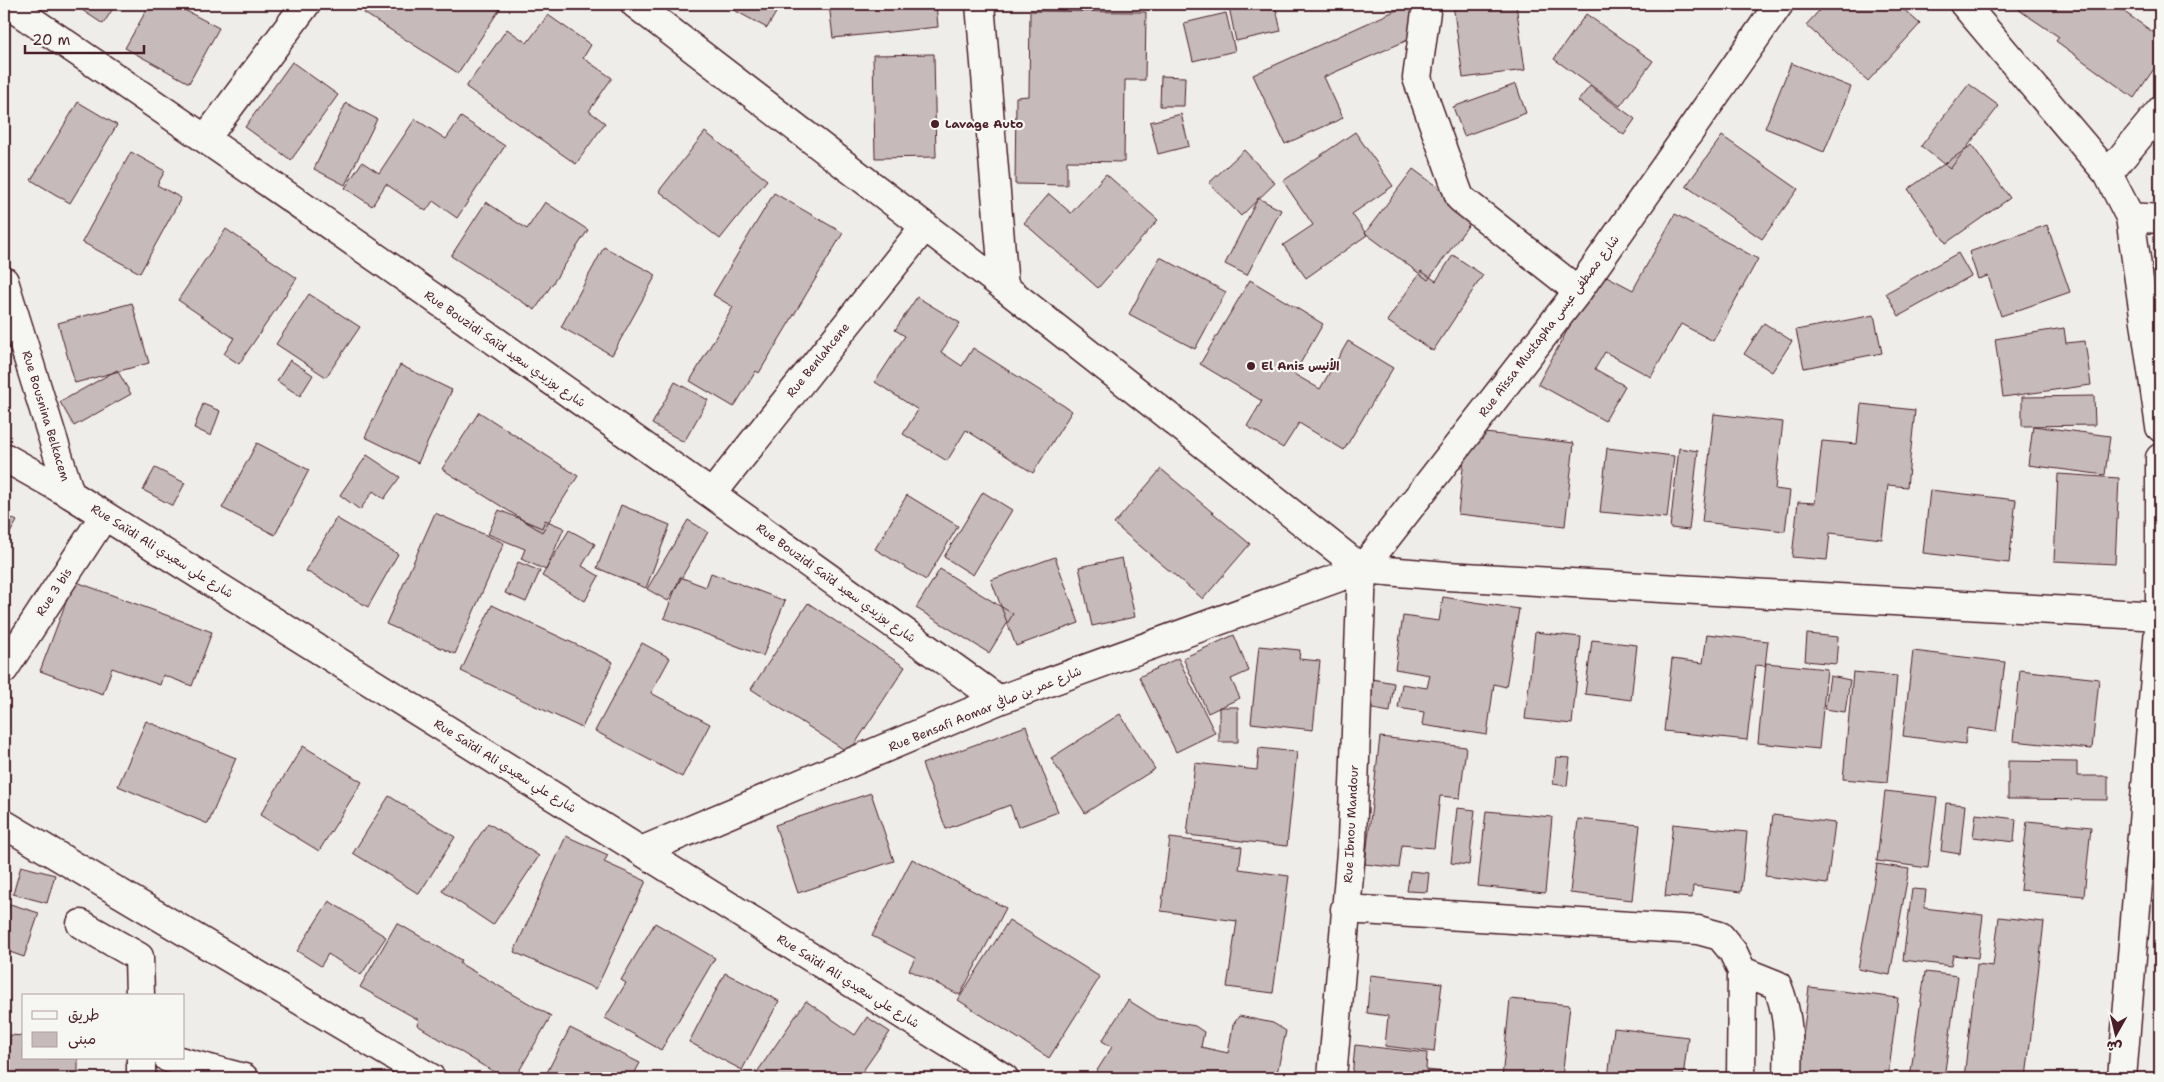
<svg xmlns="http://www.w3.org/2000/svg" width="2164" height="1082" viewBox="0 0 2164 1082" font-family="'Shantell Sans','Playpen Sans Arabic',sans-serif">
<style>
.building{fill:#c6babb;stroke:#4a1f2b}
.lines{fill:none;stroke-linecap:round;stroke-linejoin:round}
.minor-casing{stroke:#4a1f2b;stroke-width:31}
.minor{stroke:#f6f6f2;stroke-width:28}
.poi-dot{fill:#4a1f2b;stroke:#f6f6f2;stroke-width:2}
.labels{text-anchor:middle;stroke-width:4.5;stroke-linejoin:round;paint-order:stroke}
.poi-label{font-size:12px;font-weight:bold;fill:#4a1f2b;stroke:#f6f6f2;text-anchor:start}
.street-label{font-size:12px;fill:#4a1f2b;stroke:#f6f6f2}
</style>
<rect width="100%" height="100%" fill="#efedea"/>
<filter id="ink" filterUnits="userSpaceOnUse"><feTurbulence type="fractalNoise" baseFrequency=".02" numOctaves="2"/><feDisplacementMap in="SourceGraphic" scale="10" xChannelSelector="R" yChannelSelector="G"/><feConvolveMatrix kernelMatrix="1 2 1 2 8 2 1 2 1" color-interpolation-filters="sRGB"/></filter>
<g filter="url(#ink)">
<path class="building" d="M73,4H116L103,24Z
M150,4H173L219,28L189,83L125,48Z
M369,4H503L458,73L364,13Z
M723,4H781L767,28Z
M829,4H936L938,27L833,38Z
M1189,4H1214L1189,9Z
M1245,4H1275L1281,31L1236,41L1229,7Z
M1410,4H1423L1435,28L1324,77L1343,118L1285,144L1253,75Z
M1453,4H1516L1525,70L1463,78Z
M1661,4H1678L1673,11Z
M1825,4H1898L1920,24L1868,81L1806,25Z
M2023,4H2113L2160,37V60L2134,98L2056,41L2059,37L2019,10Z
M1030,11L1146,12L1145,80H1125L1124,162L1067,161V185L1015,184L1016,97L1029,96Z
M1226,13L1235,51L1193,61L1184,23Z
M1586,14L1653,61L1620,106L1554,59Z
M548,15L591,45L583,58L612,78L589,111L605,123L576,164L466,87L507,29L527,43Z
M934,54L936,157L875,158L873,55Z
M292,62L338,95L291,160L245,127Z
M1791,63L1851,87L1824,152L1765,128Z
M1161,76L1185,77L1184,106H1160Z
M1516,84L1526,113L1464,136L1453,107Z
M1969,84L1999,106L1950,169L1921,146Z
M1590,86L1635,119L1624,135L1578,101Z
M78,102L117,125L70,203L31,180Z
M346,103L377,119L345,185L314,169Z
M1181,114L1189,146L1158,154L1150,122Z
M461,117L505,146L457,218L433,201L426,211L386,184L372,206L345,188L362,162L379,173L415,119L446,139Z
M705,132L767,180L720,239L659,191Z
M1355,132L1393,186L1352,214L1367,235L1306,278L1283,245L1313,225L1283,181Z
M1722,136L1798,189L1762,239L1686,186Z
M1972,145L2010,198L1946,243L1908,189Z
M1244,150L1275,183L1241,216L1209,183Z
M131,152L165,171L157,185L181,198L140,273L82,242Z
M1413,169L1476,215L1428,280L1365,233Z
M1106,174L1158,220L1098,288L1024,223L1049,194L1071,213Z
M774,193L843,233L759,373L756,371L734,407L690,381L733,307L713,295Z
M1258,198L1281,210L1247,275L1225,264Z
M486,202L527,229L545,202L588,230L535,310L451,256Z
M1675,214L1758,259L1713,341L1681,324L1651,377L1605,352L1595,369L1625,386L1605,421L1538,384L1599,272L1633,290Z
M2047,225L2070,292L2001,316L1988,276L1978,279L1969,252Z
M226,229L297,278L239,364L224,354L234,338L178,300Z
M604,247L656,275L612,355L561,327Z
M1958,253L1971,276L1899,316L1886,293Z
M1453,255L1483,275L1433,351L1387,321L1421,271L1436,281Z
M1160,257L1226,292L1195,349L1129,314Z
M1250,280L1323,324L1294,374L1320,389L1348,341L1393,368L1344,450L1299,423L1283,448L1247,426L1262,401L1200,364Z
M309,294L360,327L326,377L276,344Z
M917,297L960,323L941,352L962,366L973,348L1072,411L1033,473L966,430L947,461L903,434L918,410L875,382L905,336L895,330Z
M132,303L149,363L75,383L58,323Z
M1874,315L1882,353L1804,368L1796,330Z
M1764,323L1792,341L1772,372L1744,354Z
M2064,328L2066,343L2085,341L2091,385L2003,397L1995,339Z
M290,360L313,375L300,396L277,381Z
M400,365L452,390L418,463L365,437Z
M117,370L131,394L74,426L60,402Z
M675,382L708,400L684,442L652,424Z
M2094,396L2095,425L2022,426V397Z
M203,404L220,411L211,436L194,428Z
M1861,404L1915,410L1907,487L1888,485L1882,539L1830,533L1827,560L1792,557L1798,502L1815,503L1822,441L1857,444Z
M479,412L578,476L542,532L442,469Z
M1714,414L1783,422L1775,489L1790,491L1785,531L1702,522Z
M2033,426L2110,436L2105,475L2028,465Z
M1467,431L1574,443L1565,526L1458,514Z
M257,443L309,470L275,535L222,508Z
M1607,448L1674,456L1667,518L1600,512Z
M1679,448L1698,451L1689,530L1670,528Z
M367,455L400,477L384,499L373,491L360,510L340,495Z
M155,468L185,483L173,506L143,490Z
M1161,469L1250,544L1203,599L1114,524Z
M2058,474L2119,478L2115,564L2054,561Z
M1930,490L2016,500L2009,563L1923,553Z
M983,492L1012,510L973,575L944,557Z
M907,495L958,526L926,580L875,549Z
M621,505L670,525L646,588L597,568Z
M499,510L542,528L545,520L564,528L546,570L521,559L525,549L488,534Z
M435,513L504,543L455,654L386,624Z
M4,514L17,521L4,543Z
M336,518L398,554L368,607L306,571Z
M688,520L708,532L668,601L647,589Z
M569,530L595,544L582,566L599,576L585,601L542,576Z
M1055,557L1079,623L1016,646L991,580Z
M1122,558L1135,617L1092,626L1079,567Z
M518,562L540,571L526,602L505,593Z
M940,569L1013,614L989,653L916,608Z
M711,573L785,601L763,656L664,618L680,577L706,587Z
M74,581L212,632L192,686L163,675L160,685L112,668L103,694L40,671Z
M1443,597L1519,609L1506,687L1494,684L1487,735L1422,725L1424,712L1398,708L1402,684L1427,688L1430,675L1395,669L1403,616L1439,621Z
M808,603L905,667L849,753L751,689Z
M492,605L613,662L582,728L461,671Z
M1535,632L1581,637L1572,724L1525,719Z
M1707,634L1768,641L1765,666L1756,665L1747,740L1664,731L1672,659L1703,663Z
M1807,634L1838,637L1836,664L1805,661Z
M1234,635L1249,671L1231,679L1240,698L1208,713L1183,658Z
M1592,640L1637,645L1631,700L1585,694Z
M642,643L670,658L651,693L710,724L682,777L595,731Z
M1259,646L1300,650L1299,659L1320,661L1313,730L1251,723Z
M1913,651L2005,662L1996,732L1967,728L1965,744L1903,736Z
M1178,658L1215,733L1176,752L1139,677Z
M1766,663L1827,669L1819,749L1758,743Z
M2020,670L2099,679L2092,749L2013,741Z
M1853,672L1897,676L1887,783L1843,779Z
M1830,676L1850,680L1845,712L1825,709Z
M1372,679L1394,683L1390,712L1367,708Z
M1219,707H1238V742H1219Z
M1120,714L1155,769L1085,813L1051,758Z
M146,721L236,758L208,824L118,786Z
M1026,726L1058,812L1018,827L1010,805L946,829L922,764Z
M1380,737L1466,747L1460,798L1440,796L1434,848L1402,845L1399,868L1365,864Z
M303,746L362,782L319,851L260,815Z
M1259,748L1297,752L1287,846L1187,835L1195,763L1257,770Z
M1556,757L1570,758L1567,786L1553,784Z
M2008,761L2077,762V776H2108V800L2008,799Z
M1885,791L1937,797L1928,868L1877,861Z
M871,793L894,861L798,893L775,825Z
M389,796L455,837L419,894L353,853Z
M1946,803L1965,805L1960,854L1941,851Z
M1457,808L1475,810L1469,865L1451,863Z
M1486,811L1552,817L1545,893L1478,886Z
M1976,814L2016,819L2014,842L1973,837Z
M1773,815L1835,823L1827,884L1765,876Z
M1578,819L1640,825L1632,900L1570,893Z
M2027,821L2091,827L2084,896L2020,890Z
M488,823L539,856L493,925L442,891Z
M1673,824L1747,832L1741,892L1693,886L1692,898L1665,896Z
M566,836L608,855L604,862L646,881L596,989L514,952Z
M1170,838L1242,847L1239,869L1289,876L1273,993L1227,987L1237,921L1161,911Z
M912,859L1006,908L960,995L909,970L915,958L872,936Z
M1877,864L1909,869L1890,975L1858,969Z
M21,866L55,875L47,903L13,894Z
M1410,871L1429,873L1427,892L1407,891Z
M1912,889L1926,890L1924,908L1983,915L1978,958L1953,955L1951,966L1903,960Z
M329,901L386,937L361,975L328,954L321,966L297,951Z
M10,904L39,913L24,957L4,950V925Z
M1999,917L2044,922L2026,1078H1964L1977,964L1993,966Z
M1009,920L1100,977L1049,1058L958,1000Z
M397,923L461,960L459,963L551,1016L515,1078H506L482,1065L417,1025L419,1020L360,987Z
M655,923L715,958L661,1050L605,1018L626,983L621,980Z
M1925,972L1958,976L1944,1078H1910Z
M725,973L779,1001L742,1070L689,1042Z
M1370,975L1442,983L1434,1052L1385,1046L1388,1016L1367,1013Z
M1809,987L1898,998L1888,1078H1798Z
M1510,999L1570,1005L1562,1078H1502Z
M1128,1000L1158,1019L1195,1026L1204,1032L1201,1047L1228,1053L1233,1025L1239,1016L1273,1023L1286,1031L1276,1078H1107L1096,1072L1112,1047L1102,1041Z
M806,1001L855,1035L867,1017L890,1032L858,1078H753Z
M570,1028L640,1063L632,1078H544Z
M1614,1028L1688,1037L1683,1078H1608Z
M10,1035L24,1036V1058H78V1078H4V1056H9Z
M1355,1045L1427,1053L1426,1070L1465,1074V1078H1352Z"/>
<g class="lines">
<g class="minor-casing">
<path id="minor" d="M7,4C342,230 671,464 999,700
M635,4L1004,287L1362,569L1447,576L2160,616
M980,4L1004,287
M1427,4L1417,78L1460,198L1578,291
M1964,4L2108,174L2130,217L2160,427
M206,138L306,4
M2108,174L2160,111
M2130,217L2160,219
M4,281L70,494
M4,457L70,494L1004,1078
M712,494L925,226
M1362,569L1578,291L1779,4
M4,669L104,516
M4,824L431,1078
M641,851L999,700L1362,569
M1345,909L1698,930L1720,936L1733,952L1742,971L1741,1078
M81,924L139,957L140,996
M1742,971L1777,985C1790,1016 1789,1046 1788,1078
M141,1058V1078
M168,1058L244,1078
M1332,1078L1352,840L1362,569
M2122,1078L2160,616V458"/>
</g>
<use href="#minor" class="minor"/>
</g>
</g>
<g class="poi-dot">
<circle cx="935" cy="124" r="5"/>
<circle cx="1251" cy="366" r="5"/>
</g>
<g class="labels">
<g class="poi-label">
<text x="945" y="128">Lavage Auto</text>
<text x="1261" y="370">El Anis الأنيس</text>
</g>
<g class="street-label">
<text transform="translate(1549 326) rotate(-53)" y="4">Rue Aïssa Mustapha شارع مصطفى عيسى</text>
<text transform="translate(505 349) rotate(35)" y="4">Rue Bouzidi Saïd شارع بوزيدي سعيد</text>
<text transform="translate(818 360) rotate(-51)" y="4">Rue Benlahcene</text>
<text transform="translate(46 416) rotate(73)" y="4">Rue Bousnina Belkacem</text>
<text transform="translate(162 551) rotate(32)" y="4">Rue Saïdi Ali شارع علي سعيدي</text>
<text transform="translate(836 583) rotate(36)" y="4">Rue Bouzidi Saïd شارع بوزيدي سعيد</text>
<text transform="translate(54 592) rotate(-57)" y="4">Rue 3 bis</text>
<text transform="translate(985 709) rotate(-22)" y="4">Rue Bensafi Aomar شارع عمر بن صافي</text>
<text transform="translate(505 766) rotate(32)" y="4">Rue Saïdi Ali شارع علي سعيدي</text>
<text transform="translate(1351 824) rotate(-87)" y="4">Rue Ibnou Mandour</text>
<text transform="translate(848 981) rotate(32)" y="4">Rue Saïdi Ali شارع علي سعيدي</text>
</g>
</g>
<rect width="2164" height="1082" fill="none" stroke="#f6f6f2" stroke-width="20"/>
<rect x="10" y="10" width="2144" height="1062" fill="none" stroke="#4a1f2b" stroke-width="2" filter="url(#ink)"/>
<rect x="22" y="994" width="162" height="65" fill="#f6f6f2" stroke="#b1a0a2"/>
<rect x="32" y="1011" width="25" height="8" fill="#f6f6f2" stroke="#b1a0a2"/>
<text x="68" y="1020" font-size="15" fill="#4a1f2b">طريق</text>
<rect x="32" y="1032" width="25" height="15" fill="#c6babb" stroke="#b1a0a2"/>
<text x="68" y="1044" font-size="15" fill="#4a1f2b">مبنى</text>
<g transform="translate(2116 1034) rotate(188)" stroke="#f6f6f2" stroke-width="4" paint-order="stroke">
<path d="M0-4L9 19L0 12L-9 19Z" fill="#4a1f2b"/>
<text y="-8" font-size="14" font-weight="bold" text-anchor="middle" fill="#4a1f2b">ش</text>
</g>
<path d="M25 45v8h119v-8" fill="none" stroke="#4a1f2b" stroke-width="2.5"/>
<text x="32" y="45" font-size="15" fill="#4a1f2b" stroke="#f6f6f2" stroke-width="4" paint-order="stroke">20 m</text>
</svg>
